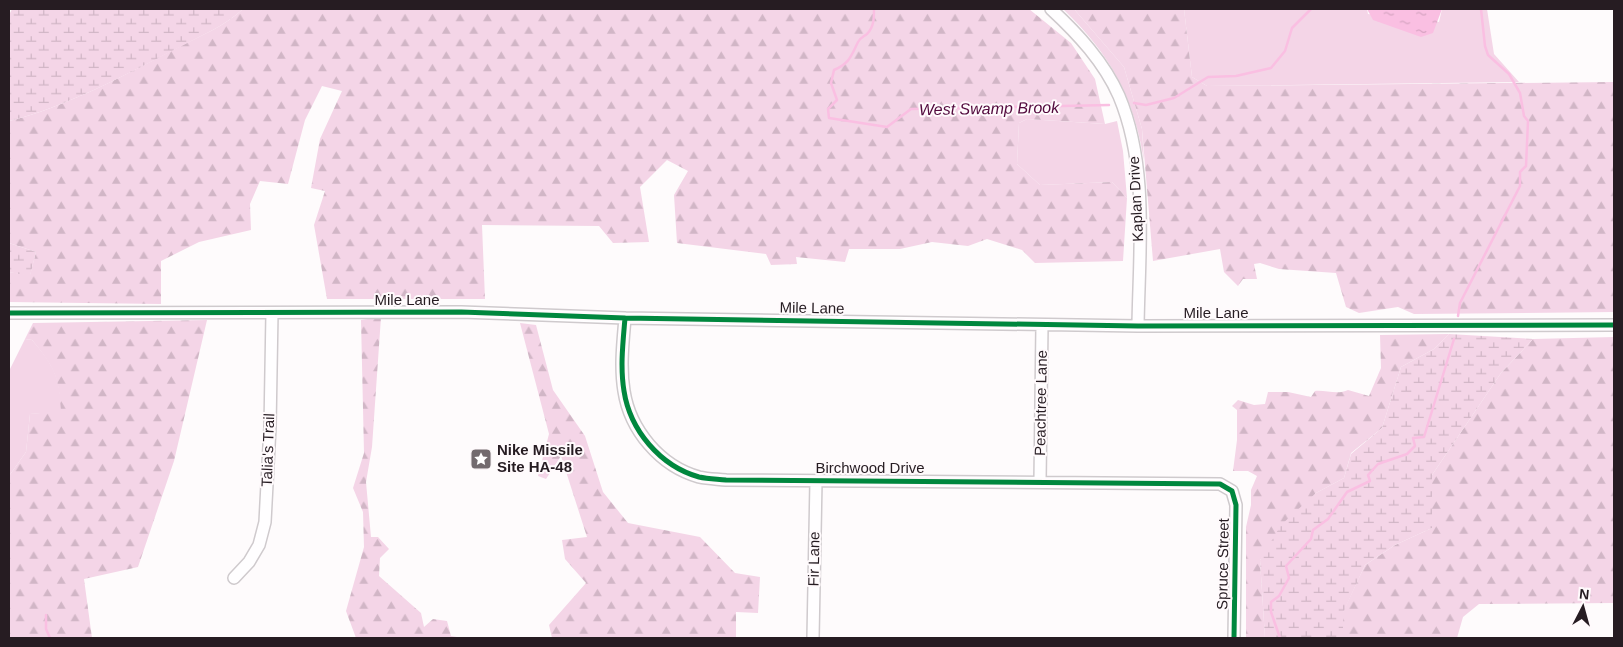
<svg xmlns="http://www.w3.org/2000/svg" width="1623" height="647" viewBox="0 0 1623 647" font-family="Arial,sans-serif">
<style>
.grass{fill:#f4d5e7}
.forest{fill:url(#forest-firs)}
.wetland{fill:url(#wetland-marsh)}
.water{fill:url(#water-ripples)}
.lines{fill:none;stroke-linecap:round;stroke-linejoin:round}
.stream{stroke:#fabfe2;stroke-width:2.5}
.minor-casing{stroke:#cfcacd;stroke-width:14}
.minor{stroke:#fffeff;stroke-width:11}
.cycleway-casing{stroke:#fffafc;stroke-width:8}
.cycleway{stroke:#00873e;stroke-width:5}
.labels{text-anchor:middle;stroke-width:4;stroke-linejoin:round;paint-order:stroke}
.street-label{font-size:15px;fill:#261c22;stroke:#fffafc}
.poi-label{font-size:15px;font-weight:bold;fill:#261c22;stroke:#fffafc;text-anchor:start}
.water-label{font-size:16px;font-style:italic;fill:#52093d;stroke:#fffafc}
</style>
<defs>
<pattern id="forest-firs" width="22" height="20" patternUnits="userSpaceOnUse" patternTransform="scale(1.25)"><rect width="22" height="20" fill="#f4d5e7"/><path d="M5 1l3.5 6h-7zM16 11l3.5 6h-7z" fill="#d1b6c6"/></pattern>
<pattern id="wetland-marsh" width="20" height="14" patternUnits="userSpaceOnUse" patternTransform="scale(1.25)"><rect width="20" height="14" fill="#f4d5e7"/><path d="M1 5h8M5 5V1M11 12h8M15 12V8" fill="none" stroke="#d1b6c6"/></pattern>
<pattern id="water-ripples" width="26" height="14" patternUnits="userSpaceOnUse" patternTransform="scale(1.25)"><rect width="26" height="14" fill="#fabfe2"/><path d="M2 4q2-2 4 0t4 0M15 11q2-2 4 0t4 0" fill="none" stroke="#d6a4c2"/></pattern>
</defs>
<rect width="100%" height="100%" fill="#fefbfc"/>
<path class="grass" d="M1063,9H1074L1124,67L1142,129L1144,161C1134,97 1110,54 1063,9Z
M1184,9H1367L1368,14L1439,22L1442,9H1487L1494,54L1519,82L1207,86L1192,77Z
M1027,119L1105,124L1117,121L1123,151L1127,198L1112,182L1040,185L1017,164L1019,123Z
M25,339L32,340C55,367 59,376 62,412L30,414L26,452L9,476V371Z"/>
<path class="forest" d="M243,9H1029L1071,43L1095,79L1105,124L1027,119L1019,123L1017,164L1040,185L1112,182L1127,198L1123,261L1035,263L1022,250L987,239L968,246L932,242L900,249H849L845,262L796,257L797,264L771,265L766,254L677,243L674,195L688,171L667,160L640,187L649,242L613,243L599,226L482,225L485,299H327L314,225L325,191L311,188L320,139L342,91L322,86L305,120L288,184L260,181L250,204L251,230L199,242L161,261V304L9,302V272L30,275L36,252L9,243V121C66,107 125,75 177,48C200,36 225,26 243,9Z
M1074,9H1184L1192,77L1207,86L1614,82V312L1414,314L1398,307L1359,313L1346,307L1336,273L1279,269L1260,263L1254,264L1257,279H1243L1238,286L1224,272L1220,249L1153,261L1142,129L1124,67Z
M381,317L372,447L366,482L371,537H378L389,549L380,558L379,576L421,613L424,627L433,619L447,621L451,636L463,638H356L346,611L364,547L363,512L353,488L364,453L361,320Z
M207,320L174,461L138,567L84,579L92,638H9V476L26,452L30,414L61,411C59,376 54,367 32,340L25,339L33,323Z
M520,323L536,325L553,390L585,436L603,492L628,523L700,537L735,573L760,577L758,613L736,612V638H552L549,625L586,583L565,559L562,540L587,537L561,456L546,479L538,476L549,434Z
M1449,334L1434,349L1401,367L1382,428L1351,453L1344,478L1316,493L1260,560L1265,638H1246V527L1251,505V490L1257,476L1248,471H1233L1237,440V410L1232,406L1238,400L1254,405L1265,404L1268,392H1288L1311,397L1315,391C1326,390 1338,395 1348,390L1369,396L1381,368L1380,335Z
M1614,337V603L1479,604L1463,617L1457,638H1343V612L1365,565L1395,545L1432,528V475L1501,373L1533,339Z"/>
<path class="wetland" d="M12,9H243C225,26 200,36 178,48C125,75 66,107 9,121V15Z
M9,243L36,252L30,276L9,272Z
M1449,334L1533,339L1501,373L1432,475V528L1395,545L1365,565L1343,613V638H1265L1260,560L1281,525L1316,493L1344,478L1351,454L1382,428L1401,367L1434,349Z"/>
<path class="water" d="M1367,9H1442L1433,33L1421,37L1373,20Z"/>
<g class="lines">
<path class="stream" d="M874,9C874,18 874,27 867,34C863,37 860,38 858,42C851,56 850,63 834,70L831,83L837,100L828,109L829,118L887,127L911,109L1109,105
M1134,103L1146,105L1174,98L1208,77L1236,76L1271,68L1285,51L1292,28L1311,9
M1458,316L1460,303L1520,186V172L1526,166L1528,121L1524,116L1520,93L1509,74L1488,55L1485,46L1481,9
M46,615V629L50,638
M1280,638L1271,612V602L1279,596L1289,578L1286,566L1311,539L1313,530L1328,519L1347,492L1370,481L1368,475L1378,464L1407,454L1415,446L1413,438L1424,437L1454,339"/>
<g class="minor-casing">
<path id="minor" d="M1051,9C1078,34 1104,62 1119,96C1149,167 1139,251 1138,326
M9,313L461,312L625,318L1138,326L1614,325
M625,318C623,342 620,367 624,391C630,430 660,466 699,477C708,479 717,479 726,480L1220,484L1232,491L1236,505L1234,638
M1040,481L1042,325
M234,578L249,562L259,545L265,522L270,427L272,313
M813,638L816,481"/>
</g>
<use href="#minor" class="minor"/>
<g class="cycleway-casing">
<path id="cycleway" d="M9,313L461,312L625,318L1138,326L1614,325
M625,318C623,342 620,367 624,391C630,430 660,466 699,477C708,479 717,479 726,480L1220,484L1232,491L1236,505L1234,638"/>
</g>
<use href="#cycleway" class="cycleway"/>
</g>
<defs>
<g id="sight-square" transform="scale(1.125)"><rect x="-9" y="-9" width="18" height="18" rx="4" fill="#726a6e" stroke="#fffafc"/><path d="M0-6L1.8-2.2L6-1.7L2.9 1.2L3.7 5.4L0 3.3L-3.7 5.4L-2.9 1.2L-6-1.7L-1.8-2.2Z" fill="#fff"/></g>
</defs>
<g fill-rule="evenodd">
<use href="#sight-square" x="481" y="459"/>
</g>
<g class="labels">
<g class="street-label">
<text transform="translate(1136 199) rotate(-93)" y="5">Kaplan Drive</text>
<text x="407" y="305">Mile Lane</text>
<text transform="translate(812 308) rotate(1)" y="5">Mile Lane</text>
<text x="1216" y="318">Mile Lane</text>
<text transform="translate(1041 403) rotate(-89)" y="5">Peachtree Lane</text>
<text transform="translate(268 450) rotate(-88)" y="5">Talia's Trail</text>
<text x="870" y="473">Birchwood Drive</text>
<text transform="translate(814 559) rotate(-89)" y="5">Fir Lane</text>
<text transform="translate(1223 564) rotate(-89)" y="5">Spruce Street</text>
</g>
<g class="poi-label">
<text x="497" y="455">Nike Missile<tspan x="497" dy="17">Site HA-48</tspan></text>
</g>
<g class="water-label">
<text transform="translate(989 108) rotate(-1)" y="6">West Swamp Brook</text>
</g>
</g>
<rect width="1623" height="647" fill="none" stroke="#261c22" stroke-width="20"/>
<g transform="translate(1583 607) rotate(6)" stroke="#fffafc" stroke-width="4" paint-order="stroke">
<path d="M0-4L9 19L0 12L-9 19Z" fill="#261c22"/>
<text y="-8" font-size="14" font-weight="bold" text-anchor="middle" fill="#261c22">N</text>
</g>
</svg>
